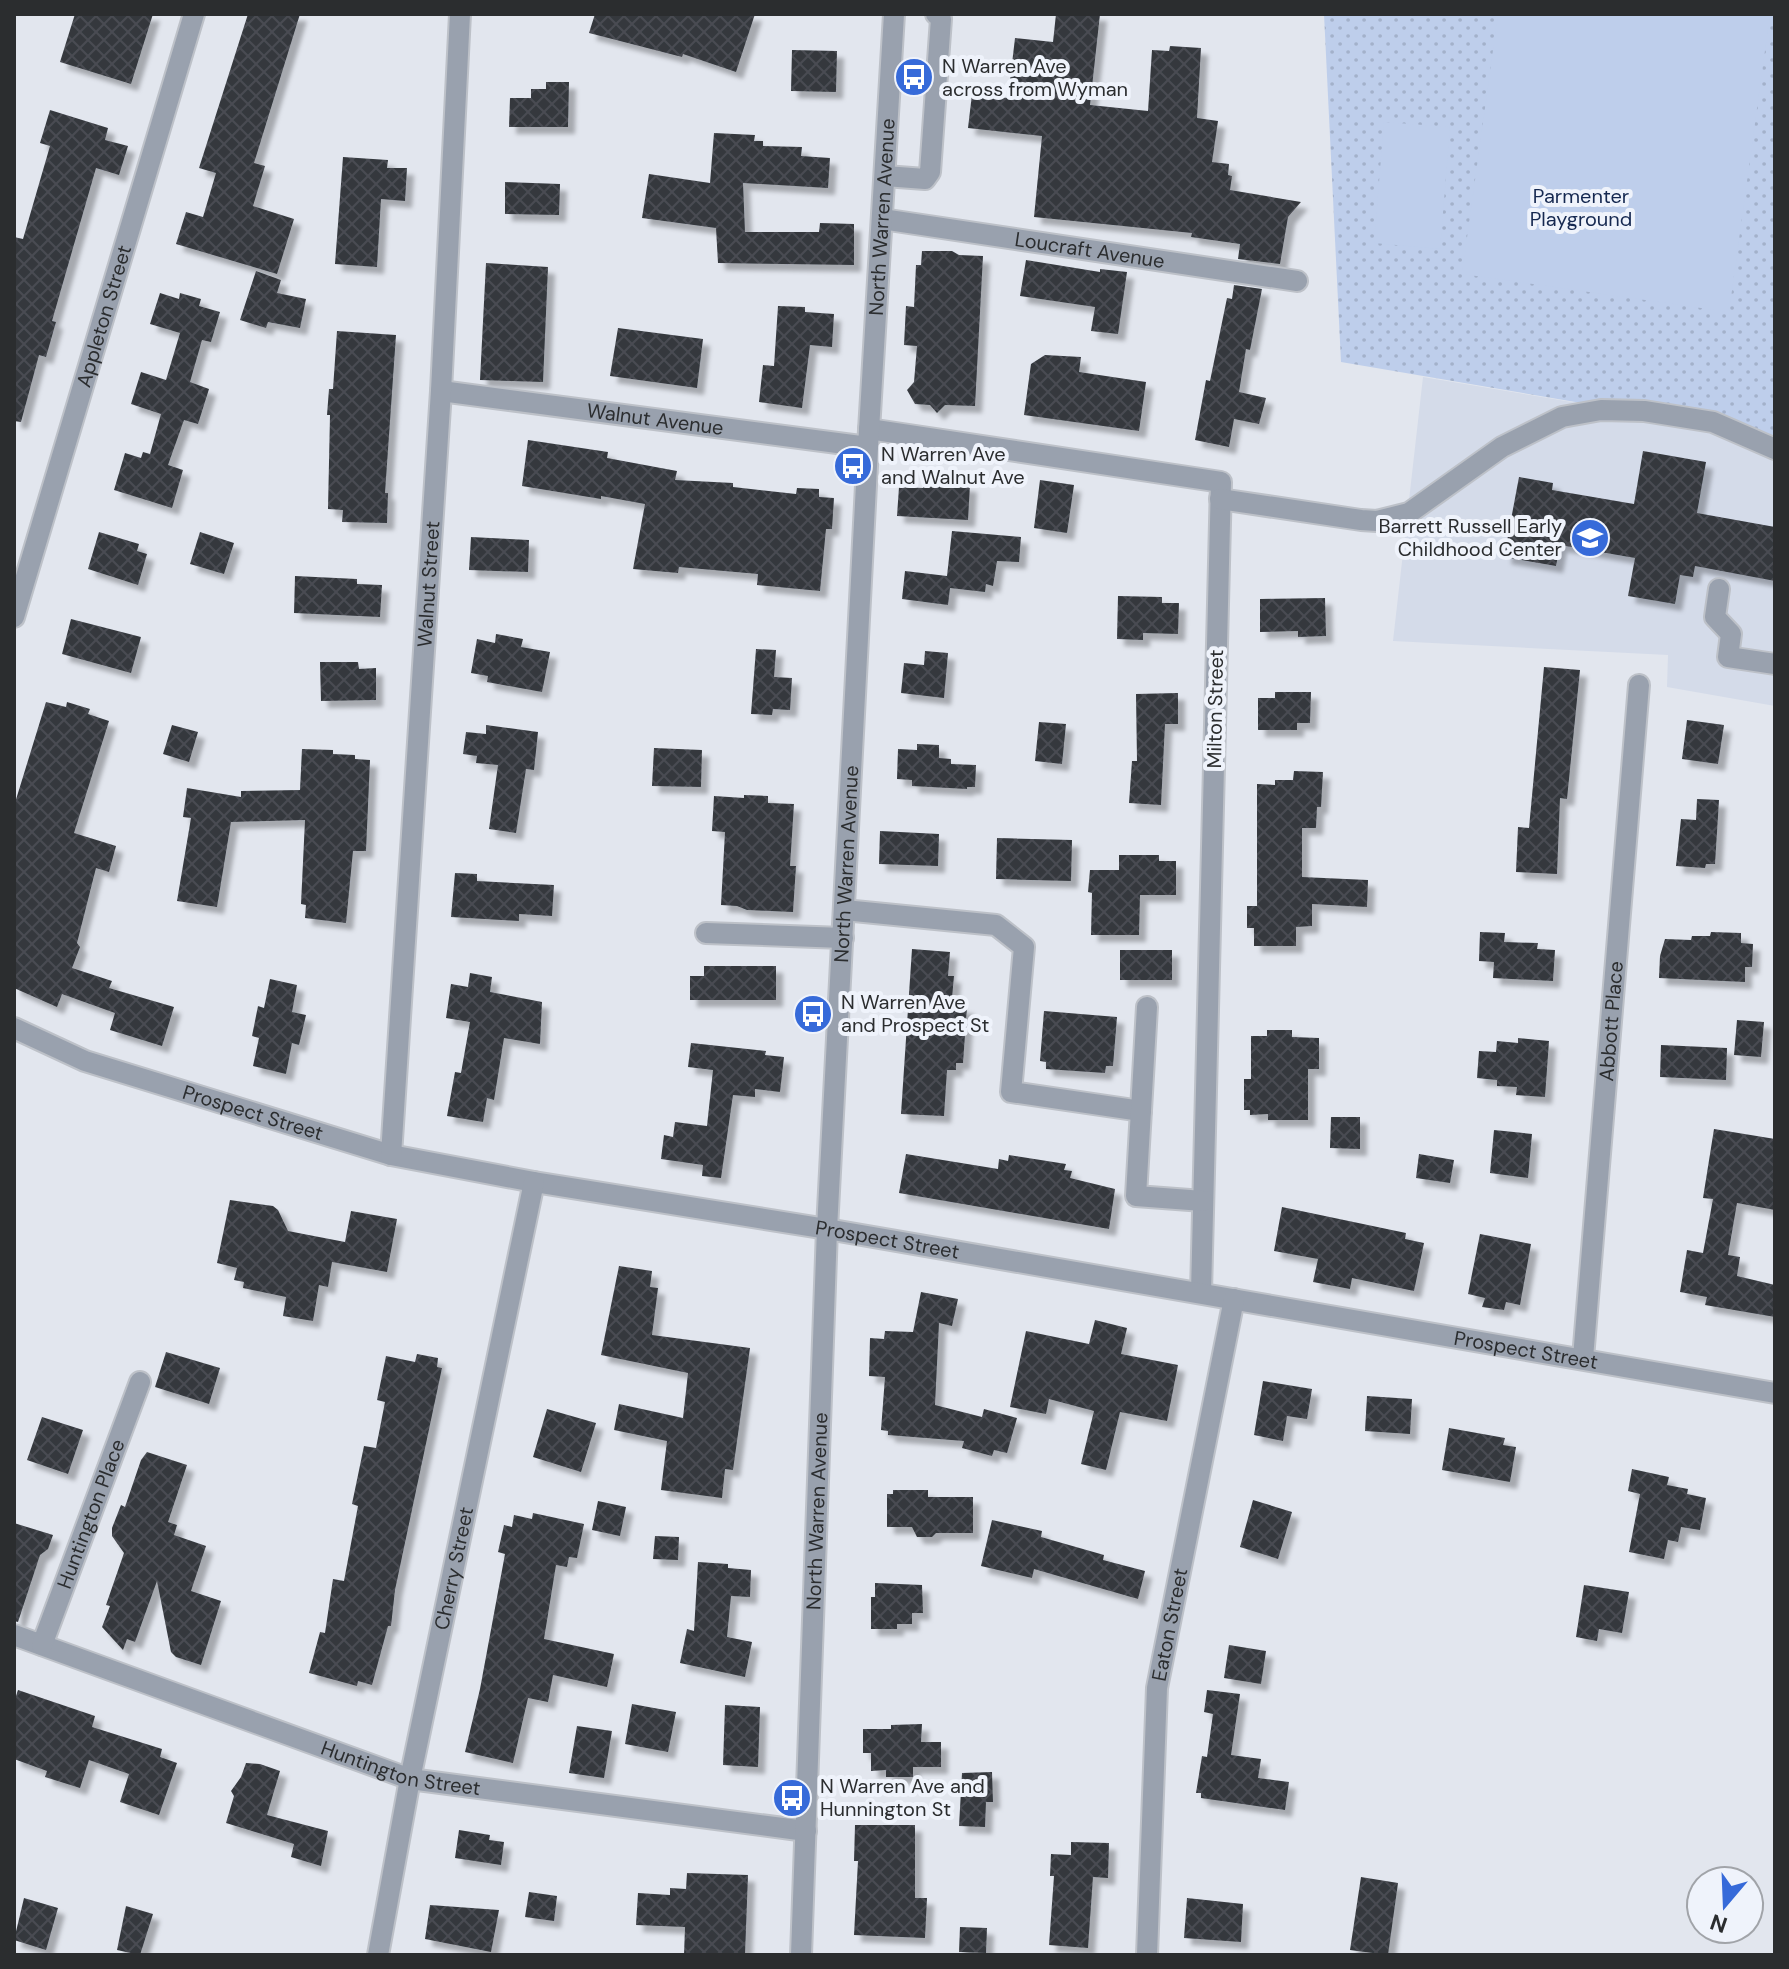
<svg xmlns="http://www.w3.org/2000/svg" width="1789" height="1969" viewBox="0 0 1789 1969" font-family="'DM Sans',sans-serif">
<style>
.built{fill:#d4dbe9}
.park{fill:url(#park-dots)}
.garden{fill:#beceeb}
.building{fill:url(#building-cross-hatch);filter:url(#shadow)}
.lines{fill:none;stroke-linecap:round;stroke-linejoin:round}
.minor-casing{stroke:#bdc1c8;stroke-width:24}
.minor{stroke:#99a1ae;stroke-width:20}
.labels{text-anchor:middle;stroke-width:8;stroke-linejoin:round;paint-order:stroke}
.poi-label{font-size:20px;fill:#2b2d2f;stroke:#eff3fb;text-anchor:start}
.park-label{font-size:20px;fill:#152850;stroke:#eff3fb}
.street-label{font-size:20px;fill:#2b2d2f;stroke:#eff3fb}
</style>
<defs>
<pattern id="park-dots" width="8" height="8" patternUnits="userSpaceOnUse" patternTransform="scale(2)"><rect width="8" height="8" fill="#beceeb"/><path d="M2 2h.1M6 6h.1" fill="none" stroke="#a3b1ca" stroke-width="1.8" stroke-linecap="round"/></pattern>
<pattern id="building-cross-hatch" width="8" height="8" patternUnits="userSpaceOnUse" patternTransform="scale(2)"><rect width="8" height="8" fill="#34383e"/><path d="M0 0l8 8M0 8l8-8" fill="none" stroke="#494c52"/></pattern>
<filter id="shadow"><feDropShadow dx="7" dy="7" stdDeviation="2" flood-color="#0004"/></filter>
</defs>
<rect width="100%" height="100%" fill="#e2e6ee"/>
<path class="built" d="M1423,377L1775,436V706L1667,687L1668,655L1393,641Z"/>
<path class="park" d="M1324,14H1775V436L1341,362Z"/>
<path class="garden" d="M1498,14H1770L1729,312L1462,274Z
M1384,122L1450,127L1440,249L1374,243Z"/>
<path class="building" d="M75,14H153L131,84L60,62Z
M248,14H300L254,163L265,166L253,206L294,219L277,274L176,244L186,212L203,217L216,173L199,168Z
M595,14H755L736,72L683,54L682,57L589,33Z
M1056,14H1100L1090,105L1148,111L1152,50L1169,51L1170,46L1201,48L1197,118L1218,121L1212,162L1229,164L1228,175L1232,176L1230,190L1301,202L1288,217L1280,264L1238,259L1240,244L1191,237L1192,233L1034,217L1042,136L968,128L972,94L1008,98L1015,38L1053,42Z
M792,50L837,51L836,92L791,91Z
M546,82H569L568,127H509L510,98H531V89H546Z
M50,110L108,128L105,140L128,146L119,175L96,168L52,321L56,322L46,357L39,355L21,422L14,421V237L23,239L50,146L40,143Z
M714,133L755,135L754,141H763V146L802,147L801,156L830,158L828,188L743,183L745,232H819L820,223L854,224V265L718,263L716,228L642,218L649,174L710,183Z
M343,157L388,160L387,168H407L405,201L381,199L377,267L335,264Z
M505,182L560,184L559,215L505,214Z
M922,251H952L959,255L983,256L975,406L945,405L937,413L930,405L915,404L907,390L914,382L917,346L904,345L906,306L914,307L916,265H921Z
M1026,260L1100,272V269L1127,272L1118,334L1091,331L1095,307L1020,296Z
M486,263L548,267L543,382L480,380Z
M256,271L281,280L277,293L306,299L300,328L268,322L266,328L240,320Z
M1234,285L1262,289L1250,350L1246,349L1239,392L1266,398L1259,424L1234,419L1229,447L1195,440L1206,380L1210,381L1227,298L1232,299Z
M160,293L179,299L180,293L201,299L199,306L220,312L211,342L202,340L190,382L209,389L198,424L184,420L168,465L183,470L172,508L114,490L125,453L141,458L143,452L150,454L161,414L131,404L141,372L166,380L180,333L150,324Z
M778,306L805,307V312L834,314L832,347L810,345L802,408L759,402L763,365L774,366Z
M618,328L703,339L697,388L610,376Z
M337,331L396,335L385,493H388L387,523L342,522L343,510L328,509L330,415H327L329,389H333Z
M1045,355L1081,357L1079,372L1146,382L1139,431L1024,415L1031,364Z
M528,440L608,452L607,458L677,471L675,480L733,483V487L796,494L797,488L819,489V497L834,498L832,529H826L820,591L757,585L758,574L679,567L678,573L633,569L645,504L601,496V499L522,486Z
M1643,451L1706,462L1697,513L1775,527V581L1695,566L1693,577L1680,575L1675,604L1628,596L1635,558L1560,545L1556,566L1504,557L1519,477L1553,483L1552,490L1634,504Z
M1040,480L1074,485L1067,533L1034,528Z
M924,482L970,485L968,520L897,516L899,487L923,488Z
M952,531L1021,537L1019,562L997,561L993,586L986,584L985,592L950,588L948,605L902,599L905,571L947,576Z
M99,532L139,544L137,551L147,554L138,585L88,569Z
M200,532L234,543L224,574L190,564Z
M471,537L529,540L528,572L469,570Z
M295,576L357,579V584L382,585L380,617L294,613Z
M1118,596L1162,597V603H1179L1178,634L1143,633V640L1117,639Z
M1325,598L1326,636L1298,637V631L1260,632V599Z
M71,619L141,637L131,673L62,654Z
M496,634L523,639L521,647L550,652L542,692L487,682L488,676L471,673L477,639L495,643Z
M756,649L776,650L774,677L792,678L790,710L773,709L772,715L751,714Z
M925,651L948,653L944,698L901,693L904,663L924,665Z
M320,662H358L359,669L376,668V700L321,701Z
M1544,667L1580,670L1567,799L1560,798L1557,874L1516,872L1518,827L1529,828Z
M1275,692H1311L1310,723H1297V730H1258V698H1275Z
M1178,693V724H1165L1161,805L1129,803L1132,761H1137L1136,694Z
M46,702L66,707L67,702L90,709L88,714L109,721L74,833L116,846L109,872L96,868L77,943L80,947L72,968L112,981L109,988L174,1007L162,1046L110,1030L115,1013L62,994L57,1007L14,988V806Z
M1687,720L1724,725L1718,764L1682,759Z
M1039,722L1066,724L1062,764L1035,761Z
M172,725L198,732L189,762L163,754Z
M486,725L538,732L534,770L526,769L516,833L489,829L498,765L476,763L477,756L463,754L466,732L486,734Z
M917,744L939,745V758L951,759V764L976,765L975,787H967V789L912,786V780L897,779L898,749L917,750Z
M654,748L702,750L701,787L652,786Z
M302,749L333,750V754L355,755V759L370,760L366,851H353L346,923L305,918L306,905L301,904L305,820L231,822L217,907L177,901L191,818L183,817L187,788L241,797V791L300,790Z
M1294,771L1323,772L1321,807H1317L1316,828H1302V877L1368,880L1367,907L1312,904V926L1296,927V946H1254V928H1247V906H1257V784L1275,785V780H1293Z
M744,795L768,796V803L794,804L790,866H796L793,912L747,910L737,906L721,905L725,832L712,831L714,796L744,798Z
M1697,799L1719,800L1715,864H1706L1705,868L1676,866L1681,819L1696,820Z
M880,831L939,834L938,866L879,864Z
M997,838L1072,840L1071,881L996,879Z
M1119,855H1159V861H1176V895H1140L1139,935H1091L1092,893L1088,892L1090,870H1119Z
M455,873L477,874V881L554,885L552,916L519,914V921L451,917Z
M1480,932L1505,933L1504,942L1538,943L1537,949L1555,950L1553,981L1493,978L1494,962L1479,961Z
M1711,932L1741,933V943L1753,944L1752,967H1745V982L1659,978L1660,956L1665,939L1691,940L1692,936H1710Z
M912,949L950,952L948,976H954L952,998H958V1006L967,1007L963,1063H956V1070H947L944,1116L901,1114Z
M1120,950H1172V980H1120Z
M704,966H776V1000H690V976H704Z
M470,973L492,977L490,992L542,1002L540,1044L504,1038L494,1100L487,1098L483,1122L447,1116L455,1072L461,1073L470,1022L446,1018L451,984L468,987Z
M270,979L297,985L292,1012L306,1015L299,1045L292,1043L286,1074L253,1066L259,1038L252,1036L258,1006L264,1008Z
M1044,1011L1117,1017L1113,1066H1106L1105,1073L1046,1069V1062L1040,1061Z
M1737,1020L1764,1022L1761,1057L1734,1055Z
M1267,1030H1292V1037L1319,1038V1069H1308V1120H1268V1114L1250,1115V1110H1244V1079H1251V1036H1267Z
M1518,1038L1549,1041L1545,1097L1516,1095L1517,1087L1497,1086V1080L1477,1078L1479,1051L1496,1052L1497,1041L1518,1043Z
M691,1043L766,1051L765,1055L784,1057L780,1092L755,1089V1097L733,1095L721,1178L702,1176L703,1165L661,1159L664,1135L673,1137L675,1122L707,1126L713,1070L688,1067Z
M1661,1045L1727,1048L1726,1080L1660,1077Z
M1331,1117H1360V1149L1330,1148Z
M1714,1129L1775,1139V1210L1737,1203L1728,1255L1740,1257L1737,1276L1775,1285V1317L1705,1305L1707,1297L1680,1292L1687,1250L1703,1253L1713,1199L1703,1198Z
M1494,1130L1532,1134L1528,1178L1490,1173Z
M906,1154L998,1169L999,1159L1008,1161L1009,1155L1066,1164L1064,1170L1072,1171L1070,1178L1115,1189L1109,1229L899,1193Z
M1419,1154L1454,1160L1450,1183L1416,1178Z
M230,1200L273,1206L278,1210L288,1231L345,1242L351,1211L397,1219L387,1272L332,1262L328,1287L319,1285L313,1321L283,1316L286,1297L243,1288L244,1282L234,1280L237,1268L217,1263Z
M1282,1207L1406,1233L1405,1239L1424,1243L1414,1291L1352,1278L1350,1289L1313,1282L1318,1259L1274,1251Z
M1480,1234L1531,1244L1520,1305L1506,1302L1504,1310L1482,1307L1485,1298L1468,1294Z
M619,1266L652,1271L650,1287L658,1288L652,1335L750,1348L733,1470L725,1469L722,1498L661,1490L667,1441L614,1430L619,1404L683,1418L688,1373L601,1355Z
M921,1292L958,1299L952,1326L939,1323L935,1405L982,1417L984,1409L1017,1418L1007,1453L994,1450L992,1456L962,1448L964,1441L888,1435V1431L881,1430L885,1377L869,1376L870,1338L884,1339L885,1331L913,1332Z
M1095,1320L1127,1328L1121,1354L1178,1365L1167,1421L1120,1412L1106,1470L1081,1464L1094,1411L1049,1399L1046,1414L1010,1407L1026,1331L1089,1344Z
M166,1352L220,1368L209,1404L155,1387Z
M417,1354L438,1358L437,1367L442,1368L395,1590L391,1626H388L372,1685L358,1681L357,1686L309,1673L320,1632L325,1633L333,1579L344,1581L358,1506L352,1504L364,1446L376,1448L385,1402L377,1400L386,1356L415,1362Z
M1263,1381L1312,1389L1307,1419L1287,1416L1283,1441L1254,1435Z
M1367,1396L1412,1399L1410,1434L1365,1431Z
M547,1409L596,1423L581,1472L533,1457Z
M42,1417L83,1430L68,1474L27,1460Z
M1449,1428L1505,1438L1503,1445L1516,1447L1510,1482L1442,1470Z
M147,1452L187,1465L168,1522L177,1525L174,1535L206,1546L191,1591L221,1601L201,1665L176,1657L171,1652L157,1581L135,1642L127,1639L123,1650L102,1627L110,1606L106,1605L124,1553L112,1536V1528L121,1505L125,1507L141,1460Z
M1632,1469L1669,1477L1667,1485L1688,1489L1687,1494L1706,1498L1700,1530L1681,1527L1678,1542L1668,1540L1664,1559L1629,1552L1640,1494L1628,1491Z
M893,1490H928V1497H973V1533H936L932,1537H917L912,1527H887V1494H893Z
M1253,1500L1292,1512L1278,1559L1240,1547Z
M598,1501L626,1507L620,1536L592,1530Z
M533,1513L584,1524L577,1558L569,1557L567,1567L556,1565L544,1639L614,1654L607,1687L553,1675L548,1702L528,1698L513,1763L465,1752L480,1689L505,1554L498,1552L504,1525L512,1527L514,1515L532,1519Z
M992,1520L1042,1531L1041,1537L1104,1555L1103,1560L1145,1571L1138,1599L1034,1569L1032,1578L981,1566Z
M14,1523L53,1535L48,1549L40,1555L18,1622L14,1621Z
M655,1536L679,1537L678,1560L653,1559Z
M698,1562L728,1564V1568L751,1570L750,1597L731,1596L727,1637L752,1642L745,1677L680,1663L687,1629L694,1631Z
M875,1583L922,1585L923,1613H912V1624H897V1629H871V1597H875Z
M1584,1585L1629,1592L1622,1633L1599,1629L1597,1641L1576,1637Z
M1229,1645L1266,1651L1261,1684L1224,1678Z
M18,1690L95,1716L92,1727L162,1749L160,1757L177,1763L159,1815L120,1802L129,1774L89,1760L80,1788L45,1777L47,1771L14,1759V1702Z
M1207,1690L1240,1694L1231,1755L1261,1759L1258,1778L1289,1782L1285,1810L1201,1798V1793H1196L1202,1756L1207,1757L1213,1714L1204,1712Z
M632,1704L676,1712L668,1752L625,1744Z
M725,1705L760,1707L758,1767L723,1765Z
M922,1724L921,1742H941V1767H913V1777H886V1770L871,1771V1753H863V1729H891V1725Z
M577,1726L612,1731L604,1778L569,1773Z
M246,1763L260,1764L280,1771L267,1815L328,1831L321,1866L291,1857L294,1844L226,1823L234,1796L231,1791L241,1777Z
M992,1772L993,1802H986L985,1827L959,1826L962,1773Z
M855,1825H915V1898H927L925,1938L854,1935L858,1861H854Z
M459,1830L490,1835L489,1840L504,1842L501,1865L455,1858Z
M1071,1842L1109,1843L1108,1878L1093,1877L1088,1948L1049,1945L1054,1876H1050L1051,1854L1071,1855Z
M687,1873L748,1875L745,1955H684L685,1927L636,1925L638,1893L670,1895V1888L686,1889Z
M1361,1877L1398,1883L1388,1955L1350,1950Z
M529,1892L557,1896L554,1921L525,1917Z
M24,1898L58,1908L46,1950L14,1940Z
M1187,1898L1243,1904L1241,1942L1184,1938Z
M430,1905L499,1910L491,1952L425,1939Z
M126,1906L153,1914L140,1955L117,1950Z
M960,1927L987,1928L986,1953L959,1952Z"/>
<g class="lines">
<g class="minor-casing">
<g id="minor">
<path d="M885,176L925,179L930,172L941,19L936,14"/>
<path id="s1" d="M882,219L1297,281"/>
<path id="s2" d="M441,391L868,447"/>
<path d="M869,429L1221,482L1201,1293"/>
<path d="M1220,499L1361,520L1377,521L1409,513L1502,447L1562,417L1601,410L1644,411L1713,422L1775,449"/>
<path d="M1719,589L1715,617L1731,634L1728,657L1775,664"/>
<path id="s3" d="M14,617L194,14"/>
<path d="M844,910L996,925L1024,947L1011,1092L1141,1111"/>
<path d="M706,933L843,938"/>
<path d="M1147,1007L1136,1196L1203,1201"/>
<path id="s4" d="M14,1028L85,1061L391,1155L534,1182L827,1229L1775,1393"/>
<path id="s5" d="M391,1155L441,391L460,14"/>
<path id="s6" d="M1583,1358L1639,685"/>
<path id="s7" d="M14,1635L410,1779L806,1831"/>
<path id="s8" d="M42,1645L140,1382"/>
<path id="s9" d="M378,1955L410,1779L534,1182"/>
<path id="s10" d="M801,1955L827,1229L868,447L894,14"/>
<path id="s11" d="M1147,1955L1157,1688L1234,1299"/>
</g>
</g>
<use href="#minor" class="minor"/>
</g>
<defs>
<g id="bus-disc" transform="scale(2)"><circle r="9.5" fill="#366ad9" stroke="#eff3fb"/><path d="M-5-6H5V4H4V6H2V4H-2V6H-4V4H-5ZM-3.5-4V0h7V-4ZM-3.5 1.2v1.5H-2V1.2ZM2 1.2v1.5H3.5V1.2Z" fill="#fff"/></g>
<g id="school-disc" transform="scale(2)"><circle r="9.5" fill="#366ad9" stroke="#eff3fb"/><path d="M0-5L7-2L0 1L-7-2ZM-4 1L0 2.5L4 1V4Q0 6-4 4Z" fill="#fff"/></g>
</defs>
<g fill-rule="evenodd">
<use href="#bus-disc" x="914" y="77"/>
<use href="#bus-disc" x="853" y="466"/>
<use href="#school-disc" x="1590" y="538"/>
<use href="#bus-disc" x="813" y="1014"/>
<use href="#bus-disc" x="792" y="1798"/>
</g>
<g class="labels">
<g class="poi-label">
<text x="942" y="73">N Warren Ave<tspan x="942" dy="23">across from Wyman</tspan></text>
<text x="881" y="461">N Warren Ave<tspan x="881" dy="23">and Walnut Ave</tspan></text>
<text x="1562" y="533" text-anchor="end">Barrett Russell Early<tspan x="1562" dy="23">Childhood Center</tspan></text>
<text x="841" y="1009">N Warren Ave<tspan x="841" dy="23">and Prospect St</tspan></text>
<text x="820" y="1793">N Warren Ave and<tspan x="820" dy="23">Hunnington St</tspan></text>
</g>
<g class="park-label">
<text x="1581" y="203">Parmenter<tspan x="1581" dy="23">Playground</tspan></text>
</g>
<g class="street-label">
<text dy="7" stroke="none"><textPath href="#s10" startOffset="1740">North Warren Avenue</textPath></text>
<text dy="7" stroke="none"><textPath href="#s1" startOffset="210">Loucraft Avenue</textPath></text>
<text dy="7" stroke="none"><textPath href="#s3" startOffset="314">Appleton Street</textPath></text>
<text dy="7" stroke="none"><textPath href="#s2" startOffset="216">Walnut Avenue</textPath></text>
<text dy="7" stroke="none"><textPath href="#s5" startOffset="572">Walnut Street</textPath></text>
<text transform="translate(1215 709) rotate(-89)" y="7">Milton Street</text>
<text dy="7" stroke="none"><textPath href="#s10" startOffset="1092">North Warren Avenue</textPath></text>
<text dy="7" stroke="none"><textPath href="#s6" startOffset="338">Abbott Place</textPath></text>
<text dy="7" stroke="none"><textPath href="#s4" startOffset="254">Prospect Street</textPath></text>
<text dy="7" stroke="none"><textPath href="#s4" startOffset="902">Prospect Street</textPath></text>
<text dy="7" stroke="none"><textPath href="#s4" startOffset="1550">Prospect Street</textPath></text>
<text dy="7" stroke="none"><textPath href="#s10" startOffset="444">North Warren Avenue</textPath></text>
<text dy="7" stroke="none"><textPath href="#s8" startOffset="140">Huntington Place</textPath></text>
<text dy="7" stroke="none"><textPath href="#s9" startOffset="394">Cherry Street</textPath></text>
<text dy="7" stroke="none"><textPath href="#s11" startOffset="332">Eaton Street</textPath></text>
<text dy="7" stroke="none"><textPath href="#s7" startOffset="410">Huntington Street</textPath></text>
</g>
</g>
<rect width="1789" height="1969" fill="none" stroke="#2b2d2f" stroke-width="32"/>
<g transform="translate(1725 1905) rotate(199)"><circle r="38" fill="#eff3fb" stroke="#a1a4a9" stroke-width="2"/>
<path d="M0-6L14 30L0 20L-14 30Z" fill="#366ad9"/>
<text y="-12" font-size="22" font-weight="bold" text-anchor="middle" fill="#2b2d2f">N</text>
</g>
</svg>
